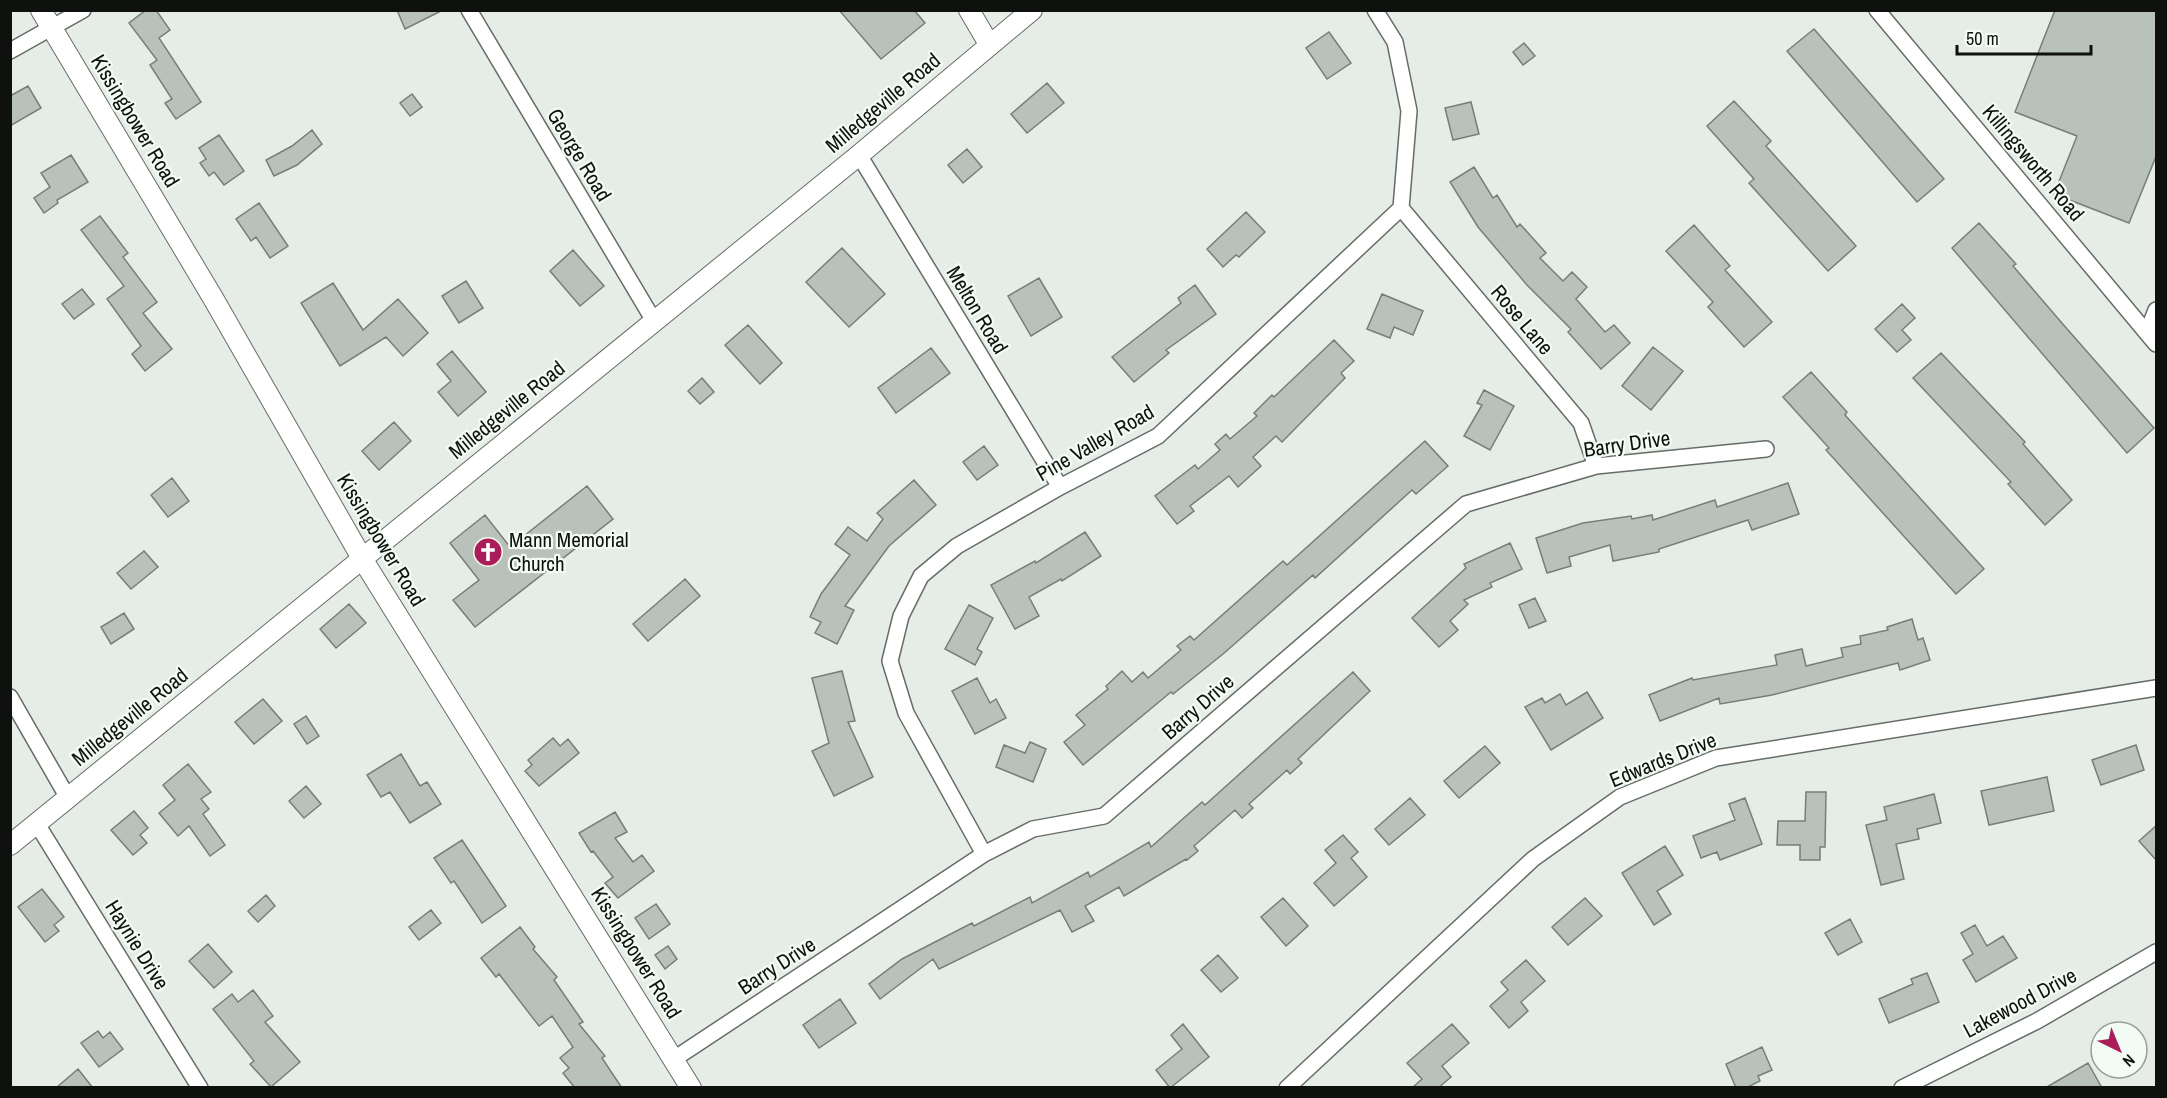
<svg xmlns="http://www.w3.org/2000/svg" width="2167" height="1098" viewBox="0 0 2167 1098" font-family="'Archivo Narrow',sans-serif">
<style>
.building{fill:#b9c1bb;stroke:#777e78;stroke-width:1.5}
.lines{fill:none;stroke-linecap:round;stroke-linejoin:round}
.street-casing{stroke:#666c67;stroke-width:18}
.secondary-casing{stroke:#666c67;stroke-width:22}
.street{stroke:#fff;stroke-width:15}
.secondary{stroke:#fff;stroke-width:20}
.labels{text-anchor:middle;stroke-width:4.5;stroke-linejoin:round;paint-order:stroke}
.street-label{font-size:21px;fill:#0f110f;stroke:#f3fbf5}
.poi-label{font-size:21px;fill:#0f110f;stroke:#f3fbf5;text-anchor:start}
</style>
<rect width="100%" height="100%" fill="#e6ede7"/>
<path class="building" d="M146,10H156L170,30L159,38L201,102L176,119L165,103L172,99L150,65L157,60L129,23Z
M397,10H443L405,29Z
M839,10H914L925,23L881,59Z
M2055,10H2157V154L2129,223L2054,194L2077,136L2015,112Z
M1814,29L1944,179L1917,202L1787,51Z
M1329,32L1351,63L1327,79L1306,48Z
M1524,43L1535,56L1523,65L1513,52Z
M1047,83L1064,103L1027,133L1011,114Z
M28,86L41,108L10,126V96Z
M412,94L422,107L410,116L400,103Z
M1734,101L1771,141L1766,146L1856,246L1828,271L1749,183L1754,179L1707,126Z
M1471,102L1479,134L1453,140L1445,108Z
M312,130L322,144L297,165L274,176L266,160L292,146Z
M219,135L244,171L224,185L214,172L209,176L200,163L206,159L199,148Z
M967,149L982,167L963,183L948,165Z
M71,155L88,182L57,200L58,203L44,213L34,198L50,187L41,173Z
M1474,167L1493,198L1497,195L1517,227L1520,224L1546,253L1540,258L1563,281L1572,272L1587,287L1576,299L1605,332L1614,325L1630,343L1601,369L1568,332L1571,329L1527,285L1478,227L1450,182Z
M259,203L288,246L270,258L256,237L251,241L236,219Z
M1246,212L1265,232L1239,257L1236,255L1223,267L1207,249Z
M100,216L128,253L123,257L157,302L143,313L172,349L145,371L132,354L141,346L107,299L124,286L81,230Z
M1979,223L2016,264L2013,266L2061,322L2154,428L2127,453L1952,248Z
M1694,225L1730,266L1725,270L1772,322L1744,347L1708,307L1713,302L1666,251Z
M842,248L885,294L849,327L806,282Z
M573,250L604,286L580,306L550,271Z
M1039,278L1062,317L1031,336L1008,296Z
M466,281L483,308L459,323L442,296Z
M333,283L363,330L398,299L428,333L403,356L386,337L340,366L301,303Z
M1195,285L1216,314L1166,350L1169,353L1134,382L1112,357L1181,303L1178,298Z
M82,289L94,304L74,319L62,304Z
M1382,294L1423,311L1413,335L1394,327L1390,338L1367,329Z
M1902,304L1915,318L1902,330L1911,340L1897,352L1875,329Z
M748,325L782,363L760,384L725,345Z
M1334,340L1354,361L1341,373L1345,378L1282,442L1276,436L1253,457L1261,466L1238,487L1229,476L1190,506L1194,511L1177,524L1155,496L1195,465L1198,469L1220,450L1215,444L1226,434L1230,439L1257,416L1254,413L1272,395L1274,397Z
M1653,347L1683,371L1651,410L1622,386Z
M931,348L950,373L896,413L878,388Z
M452,351L486,392L458,416L438,392L451,381L437,364Z
M1941,353L2025,442L2023,444L2072,500L2045,525L2008,484L2011,482L1913,378Z
M1811,372L1847,412L1845,415L1984,569L1956,594L1826,450L1829,448L1783,397Z
M702,378L714,392L700,404L688,391Z
M1484,390L1514,406L1490,450L1464,436L1482,405L1477,403Z
M394,422L411,441L379,470L362,451Z
M1425,441L1448,466L1416,494L1412,490L1315,578L1313,575L1223,654L1173,694L1171,692L1083,765L1064,742L1085,725L1076,715L1108,689L1106,686L1122,671L1132,682L1143,672L1148,678L1181,650L1177,646L1190,636L1194,640L1283,561L1287,565Z
M984,446L998,465L977,480L963,462Z
M172,478L189,501L168,517L151,495Z
M914,480L936,505L889,546L845,606L854,610L837,644L815,633L821,622L810,617L821,594L850,555L835,544L848,527L867,541L883,519L877,513Z
M1788,483L1799,514L1752,530L1748,520L1659,549V552L1613,561L1610,545L1569,557L1571,566L1547,573L1536,538L1583,523L1631,516L1632,519L1652,515L1653,520L1715,500L1717,507Z
M587,486L613,519L475,627L453,600L479,580L450,543L485,515L510,547Z
M1085,532L1101,556L1062,581L1061,579L1029,597L1039,616L1015,629L991,585L1035,561L1036,563Z
M1510,543L1522,569L1490,583L1492,587L1464,600L1468,604L1450,621L1458,630L1439,647L1412,618L1466,568L1464,564Z
M144,551L158,567L131,589L117,573Z
M685,579L700,596L648,641L633,624Z
M1535,598L1546,621L1529,628L1519,605Z
M349,604L366,623L336,648L320,629Z
M969,605L993,618L977,649L982,652L975,665L945,649Z
M124,613L134,629L111,644L101,627Z
M1912,619L1918,640L1923,638L1930,660L1900,670L1898,663L1772,695L1720,704L1719,698L1660,721L1649,695L1692,678L1693,680L1777,665L1775,655L1802,649L1806,666L1843,657L1841,648L1861,644L1860,636L1888,630L1887,627Z
M842,671L855,721L848,722L873,777L834,796L812,751L829,743L812,678Z
M1353,672L1370,691L1298,759L1302,763L1290,774L1287,770L1249,804L1253,808L1242,818L1235,810L1194,846L1198,851L1187,860L1186,859L1124,896L1119,887L1085,906L1094,921L1072,932L1060,910L939,969L933,959L880,999L869,984L902,959L972,923L974,926L1030,897L1032,903L1088,872L1090,877L1149,842L1151,847L1202,802L1205,805Z
M977,678L990,703L996,699L1006,718L975,734L952,691Z
M1587,692L1603,718L1551,750L1525,707L1542,698L1545,703L1560,694L1566,705Z
M263,699L282,721L254,744L235,722Z
M306,716L319,736L307,744L294,724Z
M553,738L560,746L568,739L579,753L539,786L525,771L532,765L528,760Z
M1030,742L1046,749L1033,782L996,767L1004,745L1025,753Z
M2136,745L2144,770L2101,785L2092,760Z
M1485,746L1500,763L1459,798L1444,781Z
M401,754L420,786L427,782L441,804L410,823L390,792L381,797L367,775Z
M188,764L211,792L201,799L209,809L203,814L225,845L210,856L189,826L178,836L159,813L175,800L163,785Z
M2047,777L2054,811L1989,825L1981,791Z
M306,786L321,804L304,818L289,801Z
M1806,792H1826L1825,847H1820V860H1800V845H1777L1778,821H1805Z
M1934,794L1941,823L1917,829L1919,839L1896,844L1904,879L1881,885L1866,825L1887,820L1884,807Z
M1410,798L1425,815L1389,845L1375,829Z
M1745,798L1762,844L1720,860L1717,852L1701,858L1693,836L1735,820L1729,804Z
M134,811L148,828L140,835L147,843L133,855L111,830Z
M615,812L627,832L615,838L633,862L642,855L654,871L618,898L605,883L613,877L593,851L591,852L579,833Z
M2157,825V861L2139,841Z
M1343,835L1358,852L1351,858L1367,877L1334,906L1314,883L1336,863L1325,850Z
M462,840L506,906L482,923L454,881L451,883L434,858Z
M1665,846L1683,875L1657,891L1671,914L1654,925L1622,873Z
M42,889L64,917L54,925L59,931L45,942L18,907Z
M266,895L275,906L258,922L248,911Z
M1283,898L1308,926L1286,946L1261,917Z
M1585,898L1602,916L1568,945L1552,927Z
M656,904L670,924L649,939L635,918Z
M431,910L441,923L419,940L409,927Z
M1850,919L1862,942L1838,955L1825,933Z
M1975,925L1987,946L2003,936L2017,958L1976,982L1963,960L1973,954L1961,933Z
M520,927L535,947L533,949L557,977L554,980L583,1022L579,1024L605,1056L602,1058L622,1088H575L563,1073L569,1068L560,1058L573,1047L552,1016L539,1026L499,974L496,977L481,958Z
M208,944L232,972L214,988L189,961Z
M668,946L677,959L665,969L655,955Z
M1218,955L1238,978L1221,992L1201,970Z
M1526,960L1545,981L1521,1002L1528,1011L1509,1028L1490,1006L1508,990L1501,982Z
M1927,973L1939,1002L1889,1023L1879,999L1913,984L1911,979Z
M253,990L273,1016L265,1022L300,1062L271,1087L250,1064L254,1061L213,1009L232,994L238,1002Z
M840,999L856,1023L819,1048L803,1025Z
M1183,1024L1209,1057L1170,1088L1156,1070L1182,1049L1171,1035Z
M1452,1024L1469,1043L1442,1066L1451,1077L1438,1088H1412L1422,1079L1407,1063Z
M98,1031L103,1038L110,1032L123,1049L99,1067L81,1043Z
M1762,1047L1772,1070L1758,1076L1760,1081L1746,1088H1736L1726,1064Z
M2088,1063L2102,1088H2045Z
M78,1069L93,1088H56Z"/>
<g class="lines">
<g class="street-casing">
<path id="street" d="M469,10L654,321
M1877,10L2156,344
M10,51L83,10
M859,155L1060,487
M1401,208L1581,423L1596,466
M2147,333L2156,310
M10,697L68,798
M37,824L200,1088
M984,854L906,713L890,661L901,616L921,576L957,546L1060,487L1158,436L1401,208L1409,111L1395,42L1375,10
M674,1059L984,854L1033,829L1104,816L1466,504L1596,466L1766,449
M1287,1088L1533,859L1620,797L1716,758L2156,688
M1902,1088L2037,1021L2156,952"/>
</g>
<g class="secondary-casing">
<path id="secondary" d="M41,10L213,298L363,560L691,1088
M969,10L989,44
M10,845L859,155L1032,10"/>
</g>
<use href="#street" class="street"/>
<use href="#secondary" class="secondary"/>
</g>
<defs>
<g id="church-disc" transform="scale(1.5)"><circle r="9.5" fill="#ab1d59" stroke="#f3fbf5"/><path d="M-1.2-6h2.4v3.5h3.3v2.4h-3.3V6h-2.4V-.1h-3.3v-2.4h3.3Z" fill="#fff"/></g>
</defs>
<g fill-rule="evenodd">
<use href="#church-disc" x="488" y="552"/>
</g>
<g class="labels">
<g class="street-label">
<text transform="translate(883 103) rotate(-40)" y="7">Milledgeville Road</text>
<text transform="translate(135 121) rotate(59)" y="7">Kissingbower Road</text>
<text transform="translate(579 155) rotate(59)" y="7">George Road</text>
<text transform="translate(2033 163) rotate(50)" y="7">Killingsworth Road</text>
<text transform="translate(977 310) rotate(59)" y="7">Melton Road</text>
<text transform="translate(1522 320) rotate(50)" y="7">Rose Lane</text>
<text transform="translate(507 410) rotate(-39)" y="7">Milledgeville Road</text>
<text transform="translate(1095 443) rotate(-30)" y="7">Pine Valley Road</text>
<text transform="translate(1627 444) rotate(-8)" y="7">Barry Drive</text>
<text transform="translate(381 540) rotate(59)" y="7">Kissingbower Road</text>
<text transform="translate(1198 707) rotate(-41)" y="7">Barry Drive</text>
<text transform="translate(130 717) rotate(-39)" y="7">Milledgeville Road</text>
<text transform="translate(1663 760) rotate(-22)" y="7">Edwards Drive</text>
<text transform="translate(137 945) rotate(58)" y="7">Haynie Drive</text>
<text transform="translate(636 953) rotate(58)" y="7">Kissingbower Road</text>
<text transform="translate(777 966) rotate(-33)" y="7">Barry Drive</text>
<text transform="translate(2020 1003) rotate(-28)" y="7">Lakewood Drive</text>
</g>
<g class="poi-label">
<text x="509" y="547">Mann Memorial<tspan x="509" dy="24">Church</tspan></text>
</g>
</g>
<rect width="2167" height="1098" fill="none" stroke="#0f110f" stroke-width="24"/>
<g transform="translate(2119 1050) rotate(137)"><circle r="28" fill="#f3fbf5" stroke="#989d99" stroke-width="1.5"/>
<path d="M0-4.5L10 22L0 15L-10 22Z" fill="#ab1d59"/>
<text y="-9" font-size="16" font-weight="bold" text-anchor="middle" fill="#0f110f">N</text>
</g>
<path d="M1957 45v9h134v-9" fill="none" stroke="#0f110f" stroke-width="3"/>
<text x="1966" y="45" font-size="18" fill="#0f110f" stroke="#f3fbf5" stroke-width="4.5" paint-order="stroke">50 m</text>
</svg>
